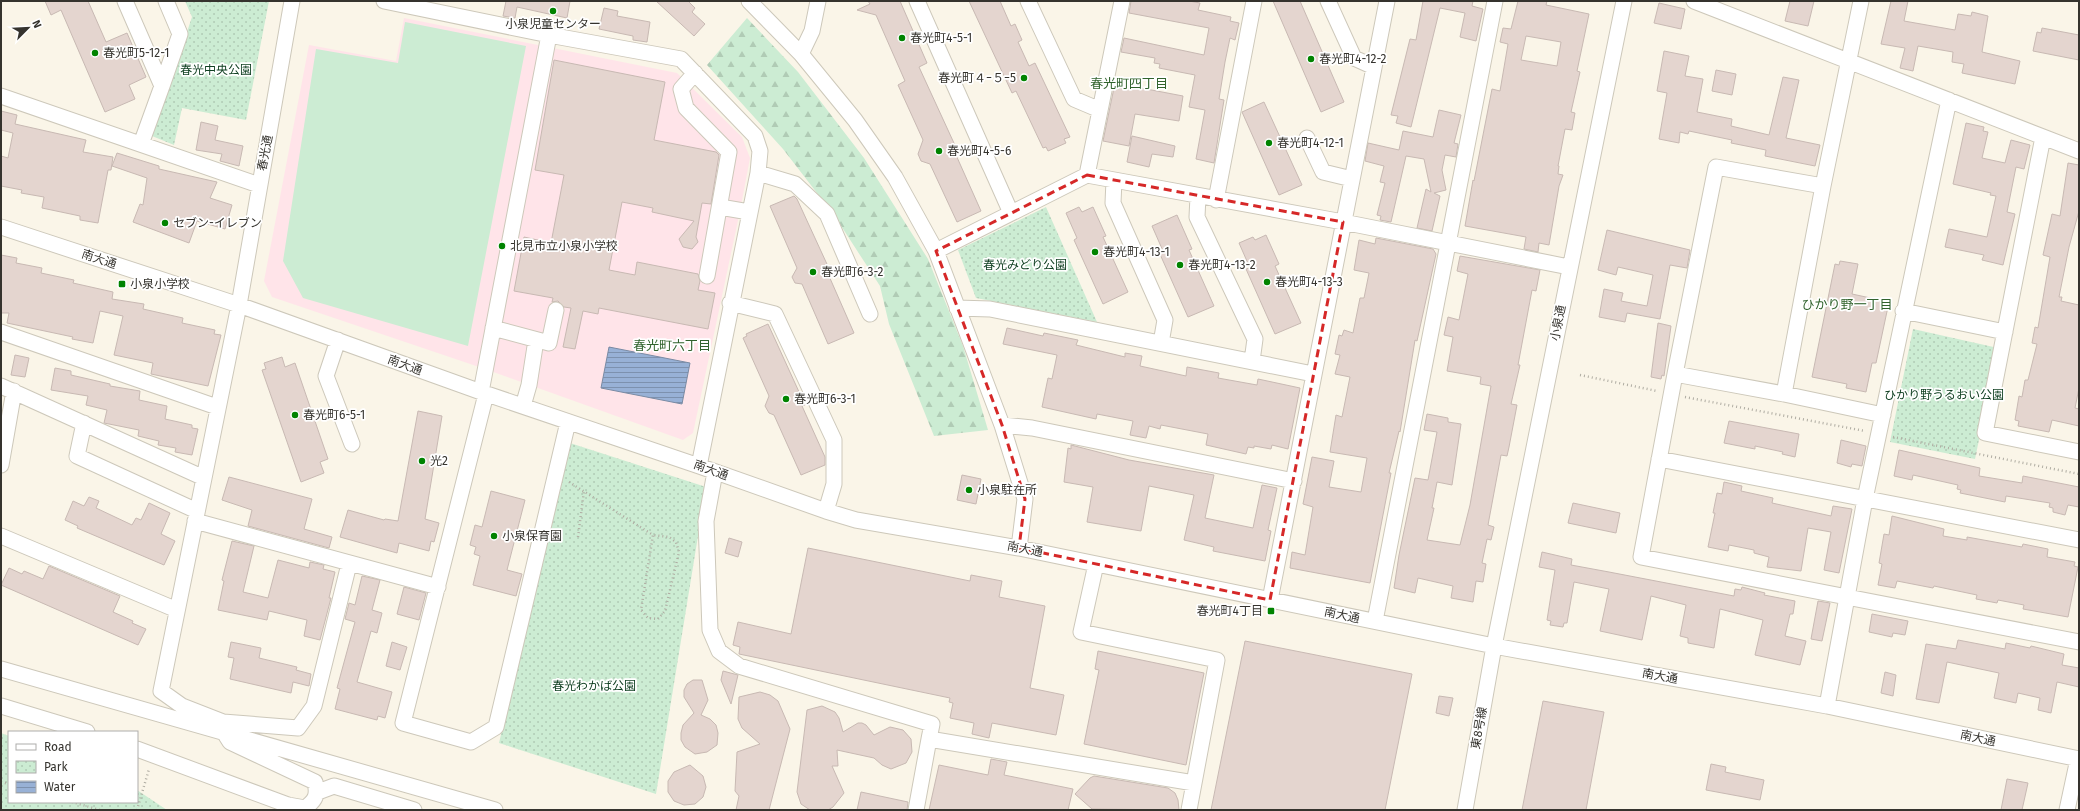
<svg xmlns="http://www.w3.org/2000/svg" width="2080" height="811" viewBox="0 0 2080 811" font-family="'Fira Sans','Noto Sans JP',sans-serif">
<style>
.education{fill:#ffe4e9}
.green{fill:#ccecd3}
.forest{fill:url(#forest-firs)}
.park{fill:url(#park-dots)}
.water{fill:url(#water-rules);stroke:#7a8ba4}
.building{fill:#e4d5cf;stroke:#c8b9b3;fill-rule:evenodd}
.lines{fill:none;stroke-linecap:round;stroke-linejoin:round}
.minor-casing{stroke:#cdc8ba;stroke-width:17}
.path{stroke:#afaca2;stroke-width:2.5;stroke-dasharray:1 3;stroke-linecap:butt}
.minor{stroke:#fff;stroke-width:15}
.marked{fill:none;stroke:#d62828;stroke-width:3;stroke-dasharray:8 5;stroke-linejoin:round}
.poi-dot{fill:#008300;stroke:#fff;stroke-width:1.5}
.labels{text-anchor:middle;stroke-width:3.5;stroke-linejoin:round;paint-order:stroke}
.poi-label{font-size:12px;fill:#35332e;stroke:#fff;text-anchor:start}
.park-label{font-size:12px;fill:#104022;stroke:#fff}
.street-label{font-size:12px;fill:#35332e;stroke:#fff}
.neighbourhood-label{font-size:13px;fill:#31632d;stroke:#fff}
</style>
<defs>
<pattern id="forest-firs" width="22" height="20" patternUnits="userSpaceOnUse"><rect width="22" height="20" fill="#ccecd3"/><path d="M5 1l3.5 6h-7zM16 11l3.5 6h-7z" fill="#b0cbb5"/></pattern>
<pattern id="park-dots" width="8" height="8" patternUnits="userSpaceOnUse"><rect width="8" height="8" fill="#ccecd3"/><path d="M2 2h.1M6 6h.1" fill="none" stroke="#b0cbb5" stroke-width="1.8" stroke-linecap="round"/></pattern>
<pattern id="water-rules" width="6" height="5" patternUnits="userSpaceOnUse"><rect width="6" height="5" fill="#98b1d6"/><path d="M0 2.5h6" fill="none" stroke="#7d91ae"/></pattern>
</defs>
<rect width="100%" height="100%" fill="#faf5e8"/>
<path class="education" d="M404,18L677,73L742,137L750,158L740,211L693,433L683,440L485,369L272,297L264,281L309,45L396,61Z"/>
<path class="green" d="M405,22L526,46L468,346L303,298L283,261L316,49L398,63Z"/>
<path class="forest" d="M747,18L798,72L864,158L928,259L963,346L988,430L934,436L889,324L880,286L834,215L783,149L707,65Z"/>
<path class="park" d="M185,1H269L246,120L182,108L174,145L152,136L192,17Z
M1046,207L1097,322L976,298L958,250Z
M1913,329L1998,348L1975,459L1890,442Z
M570,443L706,487L656,794L499,743Z
M1,733L9,736V802H137V790L167,810H1Z"/>
<path class="water" d="M609,347L690,363L682,404L601,388Z"/>
<path class="building" d="M45,1H88L106,42L127,33L146,77L129,85L135,99L105,112L61,10L51,15Z
M506,1H570L567,18L517,7L515,18L503,16Z
M656,1H688L695,8L692,12L705,24L694,36Z
M868,1H900L927,63L919,67L959,154L956,155L981,211L957,222L930,164L921,161L918,154L923,140L898,85L905,81L876,15L857,10L870,4Z
M969,1H1000L1011,26L1015,24L1022,40L1018,42L1029,66L1035,63L1070,137L1064,139L1066,143L1048,151L1046,147L1043,148L1016,91L1012,93Z
M1131,1H1189L1200,3L1198,10L1231,17L1230,21L1239,23L1235,40L1230,38L1225,62L1219,99L1224,100L1214,163L1196,159L1205,110L1189,107L1195,75L1159,68L1160,64L1154,63L1155,58L1121,52L1124,38L1204,55L1209,28L1129,13Z
M1273,1H1300L1344,102L1321,112Z
M1423,1H1473L1472,6L1483,9L1476,41L1460,37L1465,13L1440,8L1411,127L1396,123L1398,116L1391,115L1410,39L1416,40Z
M1518,1H1547L1546,5L1589,14L1577,71L1580,72L1571,112L1575,113L1572,130L1565,129L1558,166H1559L1558,174L1563,175L1559,186L1549,245L1539,243L1538,252L1524,249L1526,237L1465,226L1473,180L1474,181L1492,89L1500,91L1508,44L1500,42L1503,28L1511,29ZM1526,36L1561,42L1557,66L1521,60Z
M1790,1H1814L1808,26L1785,21Z
M1891,1H1908L1904,21L1955,30L1958,14L1971,16L1972,12L1988,16L1982,52L2020,61L2015,84L1962,73L1964,64L1952,62L1953,52L1918,46L1913,71L1900,68L1905,48L1881,44Z
M1659,3L1685,9L1681,29L1654,23Z
M604,8L618,11L617,16L650,22L647,42L633,40V36L599,29Z
M2042,28L2079,35V60L2033,51L2037,32L2041,33Z
M1664,51L1689,56L1685,76L1703,79L1697,112L1732,119L1731,126L1769,135L1783,77L1799,80L1786,138L1820,145L1815,166L1765,156L1766,150L1731,143L1732,140L1689,131L1688,134L1680,132L1679,143L1659,139L1667,93L1657,91Z
M554,60L665,82L654,140L716,152L719,155L711,204L702,203L696,237L698,242L692,249L683,247L679,239L694,221L652,212L653,208L622,202L609,270L635,275L637,262L698,274L700,281L698,290L715,293L708,329L599,308L598,314L583,311L575,349L563,347L571,308L564,307L558,301L552,302L553,298L514,291L524,237L551,243L564,175L535,170Z
M1716,70L1736,74L1732,95L1712,91Z
M1115,83L1183,96L1179,121L1135,114L1129,146L1103,141Z
M1264,102L1302,185L1279,195L1242,112Z
M1439,110L1461,115L1454,143L1458,144L1456,157L1445,155L1442,170L1446,190L1434,193L1440,196L1432,231L1417,228L1426,189L1431,192L1424,159L1406,156L1391,222L1380,220L1381,216L1377,215L1385,183L1380,182L1384,166L1365,161L1368,143L1399,150L1403,131L1433,137Z
M1,111L17,115L15,124L86,140L83,152L113,157L111,170H108L98,223L80,220V216L42,208L44,197L21,193L22,190L1,186V156L8,158L13,133L1,130Z
M201,122L218,126L215,140L243,146L239,166L220,161L222,154L196,150Z
M1966,123L1984,127L1983,131L1988,132L1982,158L2005,163L2011,140L2030,145L2024,169L2016,167L2007,212L2015,214L2003,265L1982,260L1984,255L1945,247L1949,229L1987,237L1996,196L1990,195L1991,193L1953,184Z
M1132,136L1175,146L1173,157L1152,154L1149,167L1127,162Z
M117,153L159,166V169L217,182L210,198L232,205L225,229L197,221L189,243L133,222L140,204L143,205L147,178L112,166Z
M2068,163L2079,165V211L2069,247L2059,297H2062L2061,301L2079,305V388L2075,408L2079,409V426L2052,420L2049,432L2018,426L2019,421L2015,420L2019,396L2022,397L2025,380H2028L2037,344L2032,343L2035,327L2038,328L2050,257L2043,255L2052,214L2060,216Z
M794,196L797,199L832,275L829,276L854,333L828,344L802,284L795,283L792,277L797,268L770,206Z
M1079,207L1082,212L1093,207L1106,236L1103,237L1128,292L1103,304L1074,240L1077,238L1066,213Z
M1177,215L1192,249L1189,250L1214,306L1188,317L1159,252L1163,251L1152,226Z
M1607,230L1690,250L1687,268L1670,265L1660,319L1627,313L1625,322L1599,317L1604,289L1623,293L1621,301L1647,306L1653,275L1618,267L1616,275L1598,270Z
M1266,235L1279,264L1275,266L1301,323L1275,334L1246,269L1250,268L1239,243L1253,237L1255,240Z
M1376,238L1433,249L1436,254L1417,341L1415,340L1400,432L1399,431L1389,473H1391L1370,583L1290,568L1292,552L1305,555L1313,507L1303,504L1312,457L1334,461L1329,487L1361,492L1367,458L1330,452L1336,415L1342,417L1350,377L1335,374L1340,355L1335,354L1339,335L1342,336L1344,330L1353,333L1360,298H1364L1369,273L1354,270L1359,240L1375,244Z
M1,255L17,258L16,263L42,268L41,273L74,280L73,283L113,292L112,299L144,304L143,309L183,318L182,323L215,330L214,334L221,335L208,386L151,374L153,363L114,355L123,316L100,311L93,343L72,339L73,337L7,323L9,313H1Z
M1460,256L1540,270L1536,291L1532,290L1518,365H1520L1511,404L1517,405L1509,447L1507,456L1501,455L1488,525L1494,527L1491,540L1487,539L1482,563L1486,564L1483,582L1476,581L1473,602L1451,598L1453,586L1418,578L1415,593L1394,588L1399,555L1415,478L1428,480L1437,432L1424,430L1427,414L1448,418V422L1461,424L1452,485L1437,482L1432,508H1434L1427,540L1460,545L1470,505L1491,386L1480,384L1481,377L1447,371L1453,337L1444,335L1448,317L1459,320L1468,274L1457,271Z
M1840,261L1858,264L1852,294L1889,302L1876,363H1872L1866,392L1846,388L1847,384L1812,377L1835,264L1839,265Z
M1658,323L1671,326L1664,376L1662,375L1661,379L1651,377Z
M768,324L805,405L802,406L825,457V465L801,475L774,415L769,413L765,406L769,396L743,338L747,336L746,334Z
M1007,328L1043,336L1044,333L1078,340L1076,345L1125,357V353L1142,356L1140,366L1186,376L1187,367L1219,373L1218,378L1257,385L1258,379L1300,388L1288,449L1272,445L1271,449L1254,446V448L1248,447L1246,454L1206,445L1208,434L1161,425L1160,429L1149,426L1146,438L1130,435L1133,421L1097,414L1096,419L1042,407L1048,378L1052,379L1057,355L1003,344Z
M15,355L29,358L25,377L11,375Z
M282,357L285,367L295,363L328,459L320,462L324,473L301,482L262,370L266,369L264,363Z
M55,368L71,371V375L110,384V386L140,391L139,400L167,406L165,419L192,425V428L198,429L192,455L175,452L176,448L158,445L159,441L138,436L139,430L104,423L107,410L86,405L88,396L51,390Z
M418,411L442,416L425,519L439,523L434,542L431,541L429,551L399,543L397,553L340,537L348,510L384,520L385,519L398,521Z
M1729,421L1799,434L1795,457L1782,454L1783,452L1755,446V449L1724,443Z
M1841,440L1866,446L1862,466L1852,464L1851,467L1837,463Z
M1071,445L1129,460L1214,475L1205,518L1253,528L1262,485L1277,488L1268,530L1271,531L1265,561L1213,551L1214,547L1184,540L1194,495L1149,486L1141,531L1087,522L1093,487L1064,482L1068,448L1071,449Z
M1899,450L1980,468L1979,476L2022,483L2023,476L2079,487V507L2068,505L2065,515L2053,512V508L2049,507L2050,503L2006,496L2005,502L1960,493L1961,490L1957,489L1958,485L1913,475L1912,480L1894,476Z
M962,475L981,479L976,504L957,500Z
M229,477L312,499L304,529L332,537L329,548L248,526L252,510L222,500Z
M1724,482L1742,486L1741,491L1773,498L1772,503L1831,516L1833,506L1852,509L1839,573L1824,570L1831,532L1808,528L1801,571L1767,567L1769,557L1754,553V550L1729,545L1728,551L1708,547L1715,513H1713L1717,493L1722,494Z
M491,491L525,500L507,570L522,574L516,596L473,585L480,556L474,554L476,547L470,545L475,525L482,527Z
M89,497L99,501L96,508L132,525L136,518L141,520L149,503L170,513L161,534L175,541L164,565L77,528L78,526L65,520L73,501L84,506Z
M1573,503L1620,513L1616,533L1568,523Z
M1892,516L1944,529L1943,536L1967,540V537L2022,547L2023,544L2048,549L2047,557L2075,562L2074,566L2078,567L2068,617L2023,609L2024,605L1998,600L1997,603L1976,599L1977,595L1934,586L1933,588L1897,581L1895,588L1878,585L1882,564L1879,563L1884,534L1889,535Z
M729,538L742,542L738,557L725,553Z
M232,541L254,546L243,592L268,598L278,560L309,568L310,562L324,565L323,569L335,572L329,598H331L320,640L304,636L307,620L269,611L267,620L218,610L224,581L222,580Z
M808,548L970,581L971,575L1002,581L999,597L1045,606L1030,688L1064,695L1056,735L992,723L989,738L972,734L974,723L950,718L953,703L949,702L950,698L739,654L740,647L733,645L738,622L791,634Z
M1542,552L1572,559L1571,565L1609,572L1734,596L1735,589L1741,590L1742,587L1765,593L1764,595L1795,601L1793,614H1790L1785,636L1806,641L1800,665L1755,655L1763,620L1720,609L1714,648L1688,643V638L1680,636L1686,605L1651,596L1642,640L1600,631L1609,589L1574,582L1567,623H1564L1563,627L1550,625L1551,621L1547,620L1555,570L1539,567Z
M49,566L120,596L113,612L133,621L132,623L146,629L138,645L1,585L9,568L22,574L24,571L43,579Z
M362,576L380,580L372,610L382,613L377,633L371,631L357,682L392,692L385,718L378,716L377,720L335,709L340,689L337,688L355,622L345,619L349,603L355,605Z
M404,587L426,593L419,620L397,614Z
M1818,601L1830,603L1822,641L1811,639Z
M1872,614L1908,621L1905,635L1893,633L1892,637L1869,632Z
M1958,640L2005,649L2006,643L2030,648L2031,646L2064,654L2062,665L2079,668V687L2057,682L2051,713L2038,710L2040,698L2018,693L2016,703L1994,698L1999,673L1947,662L1939,703L1916,699L1926,644L1956,649Z
M1245,641L1412,674L1385,810H1211Z
M231,642L261,648L259,658L297,667L296,670L311,674L309,686L293,682L291,693L230,679L234,658L228,657Z
M392,642L407,647L400,670L386,666Z
M1098,651L1204,673L1186,765L1084,744L1099,670L1095,669Z
M723,671L738,675L731,704L721,680Z
M1885,672L1896,675L1893,696L1881,693Z
M693,680H702L708,700L701,715L710,719L716,725L718,733L717,745L707,752L695,754L685,747L681,740V733L683,725L694,713L684,697V690L687,684Z
M760,692L770,695L778,701L790,729L769,810H736L739,796L735,791L737,752L760,744L742,728L738,719L739,697Z
M1439,696L1453,698L1449,716L1436,713Z
M1543,701L1604,712L1586,810H1522Z
M822,706L835,712L839,718L843,732L858,723H862L866,725L874,735L890,727L903,730L911,739L912,752L906,763L891,769L882,765L874,758L837,750L838,766H832L844,793L833,807L828,810H810L801,804L797,792L807,710Z
M991,759L1007,762L1004,775L1073,789L1068,810H929L939,765L988,775Z
M1711,764L1726,767L1725,772L1764,780L1760,800L1706,790Z
M690,765L703,776L706,787L703,797L695,804L684,805L674,801L668,792V781L674,772Z
M1094,776L1168,788L1175,793L1178,800L1179,810L1092,809L1075,794L1090,778Z
M2007,779L2028,783L2022,810H2001Z
M861,792L908,802L907,810H857Z"/>
<g class="lines">
<g class="minor-casing">
<path id="minor" d="M125,1L162,86L141,144
M384,1L549,35L681,59L755,136L760,151L758,173L699,466
M749,1L801,54L855,120L895,177L936,251L1002,425L1025,499L1019,548
M917,1L1011,213
M1028,1L1074,99L1100,110
M1328,1L1354,58L1374,67
M1694,1L2079,151
M801,54L812,31L818,1
M695,73L681,89L686,108L729,152L707,276
M162,86L180,34L166,1
M1,96L259,185
M2043,137L1985,433L2079,452
M1307,138L1323,172L1352,179
M758,173L795,184L827,214L870,314
M1087,175L1122,1
M1114,180L1113,203L1165,320L1161,343
M1823,186L1716,167L1675,374L1641,557L2079,642
M1198,196L1197,217L1255,339L1252,361
M1216,200L1254,1
M720,207L749,212
M1,227L239,305L481,392L699,466L826,511L856,520L1019,548L1494,646L1827,706L2079,759
M936,251L1087,175L1343,222L1569,267
M730,303L775,314L834,440V484L826,511
M957,308L990,309L1313,374
M1903,311L2005,332
M493,328L549,343L556,310
M1,332L217,407
M338,340L326,376L352,444
M1675,374L1784,394L1883,415
M1,386L204,478
M481,392L549,35
M486,394L403,723L471,742L496,727L568,422
M1784,394L1823,186L1861,1
M523,406L529,385L536,340
M84,423L77,456L197,511
M1002,425L1032,428L1294,481
M1659,459L2079,540
M1,465L14,391
M715,472L706,521L710,630L719,651L739,666L932,724L929,739L1194,783
M195,521L438,587
M1,536L177,610
M1096,564L1081,632L1217,660L1189,810
M1270,600L1387,1
M1375,621L1495,1
M1,669L495,810
M1,706L87,732
M1827,706L1865,499L1949,100
M223,722L298,728L314,706L349,564
M137,749L288,805L305,808C316,800 318,795 315,782L230,742L223,731V722L182,706L161,691L239,305L292,1
M318,792L334,786L414,810
M916,810L929,739
M1465,810L1494,646L1624,1
M2067,810L2078,759"/>
</g>
<path class="path" d="M1580,375L1657,391
M1685,397L1865,431
M1893,437L2079,474
M569,482L653,535L641,610L648,618L658,619L665,611L679,552L676,542L669,537L653,535
M578,537L584,491
M1,782L9,784
M72,802L100,810
M137,810L149,769"/>
<use href="#minor" class="minor"/>
</g>
<path class="marked" d="M1087,175L1343,222L1270,600L1019,548L1025,499L1002,425L936,251Z"/>
<g class="poi-dot">
<circle cx="553" cy="11" r="4"/>
<circle cx="902" cy="38" r="4"/>
<circle cx="95" cy="53" r="4"/>
<circle cx="1311" cy="59" r="4"/>
<circle cx="1024" cy="78" r="4"/>
<circle cx="1269" cy="143" r="4"/>
<circle cx="939" cy="151" r="4"/>
<circle cx="165" cy="223" r="4"/>
<circle cx="502" cy="246" r="4"/>
<circle cx="1095" cy="252" r="4"/>
<circle cx="1180" cy="265" r="4"/>
<circle cx="813" cy="272" r="4"/>
<circle cx="1267" cy="282" r="4"/>
<rect x="118" y="280" width="8" height="8" rx="2"/>
<circle cx="786" cy="399" r="4"/>
<circle cx="295" cy="415" r="4"/>
<circle cx="422" cy="461" r="4"/>
<circle cx="969" cy="490" r="4"/>
<circle cx="494" cy="536" r="4"/>
<rect x="1267" y="607" width="8" height="8" rx="2"/>
</g>
<g class="labels">
<g class="poi-label">
<text x="553" y="28" text-anchor="middle">小泉児童センター</text>
<text x="910" y="42">春光町4-5-1</text>
<text x="103" y="57">春光町5-12-1</text>
<text x="1319" y="63">春光町4-12-2</text>
<text x="1016" y="82" text-anchor="end">春光町４−５−5</text>
<text x="1277" y="147">春光町4-12-1</text>
<text x="947" y="155">春光町4-5-6</text>
<text x="173" y="227">セブン-イレブン</text>
<text x="510" y="250">北見市立小泉小学校</text>
<text x="1103" y="256">春光町4-13-1</text>
<text x="1188" y="269">春光町4-13-2</text>
<text x="821" y="276">春光町6-3-2</text>
<text x="1275" y="286">春光町4-13-3</text>
<text x="130" y="288">小泉小学校</text>
<text x="794" y="403">春光町6-3-1</text>
<text x="303" y="419">春光町6-5-1</text>
<text x="430" y="465">光2</text>
<text x="977" y="494">小泉駐在所</text>
<text x="502" y="540">小泉保育園</text>
<text x="1263" y="615" text-anchor="end">春光町4丁目</text>
</g>
<g class="park-label">
<text x="216" y="74">春光中央公園</text>
<text x="1025" y="269">春光みどり公園</text>
<text x="1944" y="399">ひかり野うるおい公園</text>
<text x="594" y="690">春光わかば公園</text>
</g>
<g class="street-label">
<text transform="translate(265 153) rotate(-79)" y="4">春光通</text>
<text transform="translate(99 259) rotate(18)" y="4">南大通</text>
<text transform="translate(1558 323) rotate(-79)" y="4">小泉通</text>
<text transform="translate(405 365) rotate(20)" y="4">南大通</text>
<text transform="translate(711 470) rotate(20)" y="4">南大通</text>
<text transform="translate(1025 549) rotate(11)" y="4">南大通</text>
<text transform="translate(1342 615) rotate(12)" y="4">南大通</text>
<text transform="translate(1660 676) rotate(10)" y="4">南大通</text>
<text transform="translate(1479 728) rotate(-80)" y="4">東8号線</text>
<text transform="translate(1978 738) rotate(12)" y="4">南大通</text>
</g>
<g class="neighbourhood-label">
<text x="1129" y="88">春光町四丁目</text>
<text x="1847" y="309">ひかり野一丁目</text>
<text x="672" y="350">春光町六丁目</text>
</g>
</g>
<rect width="2080" height="811" fill="none" stroke="#35332e" stroke-width="4"/>
<rect x="8" y="731" width="130" height="72" fill="#ffffff" stroke="#aeadab"/>
<rect x="16" y="744" width="20" height="6" fill="#ffffff" stroke="#aeadab"/>
<text x="44" y="751" font-size="12" fill="#35332e">Road</text>
<rect x="16" y="761" width="20" height="12" fill="url(#park-dots)" stroke="#aeadab"/>
<text x="44" y="771" font-size="12" fill="#35332e">Park</text>
<rect x="16" y="781" width="20" height="12" fill="url(#water-rules)" stroke="#aeadab"/>
<text x="44" y="791" font-size="12" fill="#35332e">Water</text>
<g transform="translate(28 28) rotate(66)" stroke="#ffffff" stroke-width="3" paint-order="stroke">
<path d="M0-3L7 15L0 10L-7 15Z" fill="#35332e"/>
<text y="-6" font-size="11" font-weight="bold" text-anchor="middle" fill="#35332e">N</text>
</g>
</svg>
